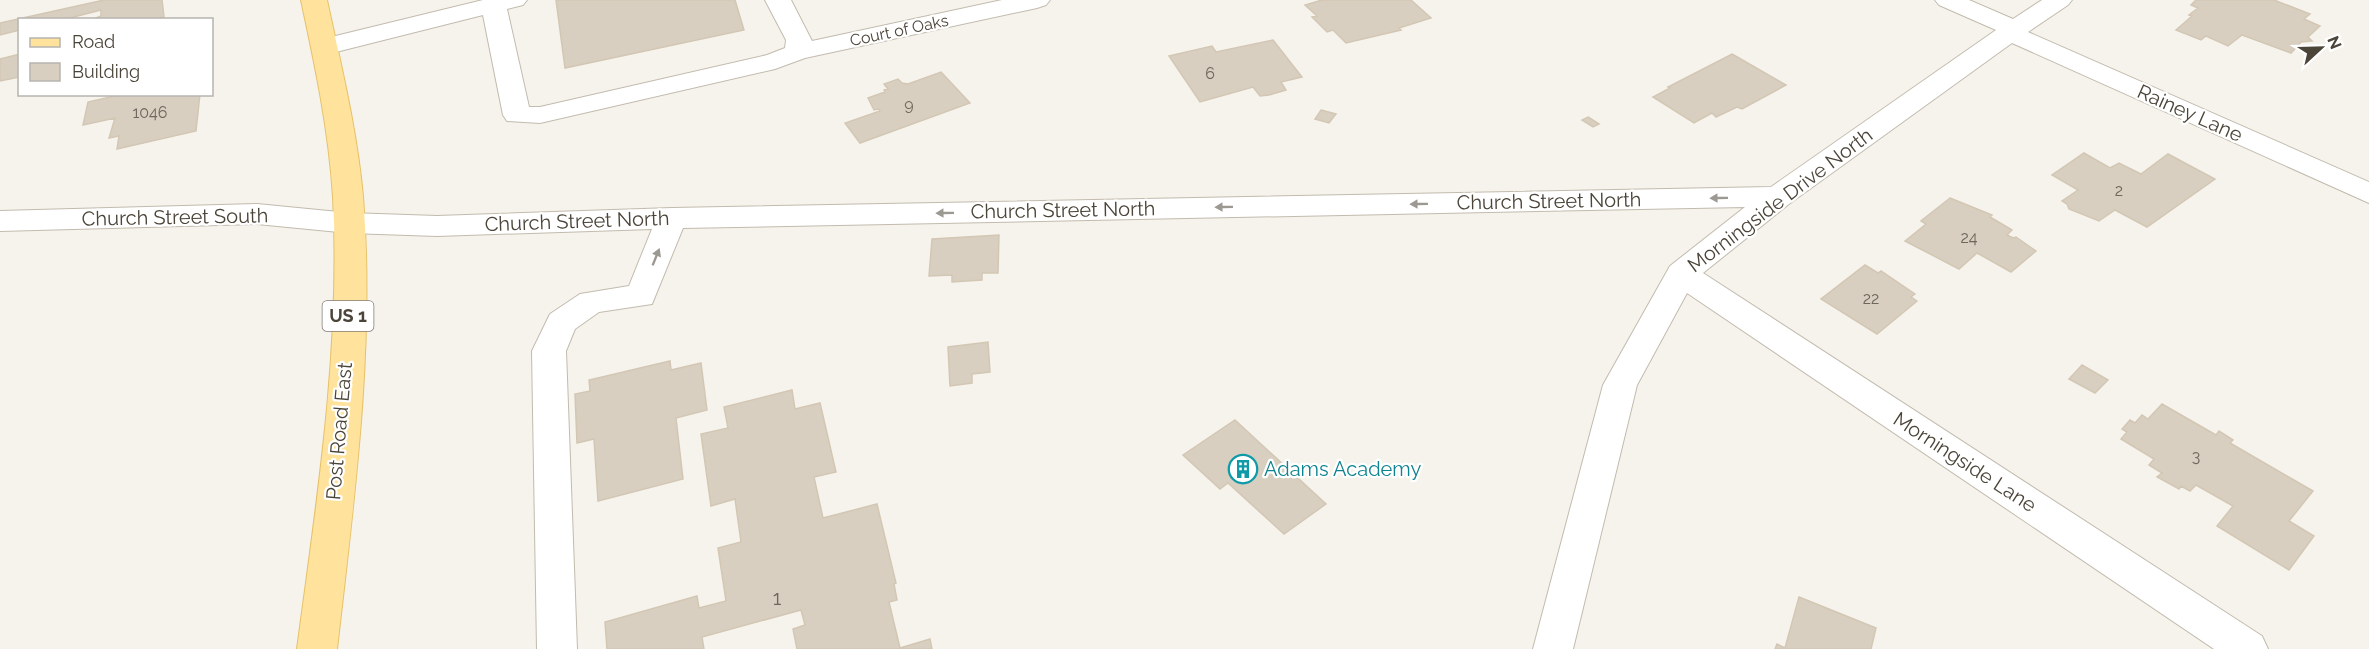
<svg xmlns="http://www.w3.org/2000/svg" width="2369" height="649" viewBox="0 0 2369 649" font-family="Raleway,sans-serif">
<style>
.building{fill:#d8cfc1;stroke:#d3c7b4;stroke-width:1.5}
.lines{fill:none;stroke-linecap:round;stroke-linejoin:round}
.minor-casing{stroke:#c2bbae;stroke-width:2}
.major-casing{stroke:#e6c16a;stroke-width:2}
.minor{fill:#fff;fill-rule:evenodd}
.major{fill:#ffe39c;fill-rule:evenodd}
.oneway{fill:#9c9892}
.labels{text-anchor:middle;stroke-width:4.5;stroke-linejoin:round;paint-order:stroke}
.far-street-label{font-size:16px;fill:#4b4439;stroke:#fff}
.number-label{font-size:16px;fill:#6e675b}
.shield{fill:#fff;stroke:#817c74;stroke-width:1.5}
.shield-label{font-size:18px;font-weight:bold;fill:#4b4439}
.street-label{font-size:20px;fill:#4b4439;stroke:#fff}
.culture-label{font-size:20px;fill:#0d838f;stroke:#fff;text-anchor:start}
.near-number-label{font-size:20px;fill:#6e675b}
</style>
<rect width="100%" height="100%" fill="#f6f3ec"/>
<path class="building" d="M104,0H162L164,17L154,20H91L101,16V10L62,20H20V30L0,35V23Z
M556,0H735L744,30L565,68Z
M1322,0H1411L1431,18L1399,28L1401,30L1346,43L1333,30L1327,32L1312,17L1317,16L1305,5Z
M2196,0H2274L2310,14L2304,19L2320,26L2308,37L2312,41L2301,42L2291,53L2242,35L2228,46L2206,36L2201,40L2176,30L2192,16L2189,15L2198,8L2191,5Z
M1273,40L1302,77L1281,82L1286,90L1269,95L1260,96L1253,87L1200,102L1169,56L1212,46L1216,52Z
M20,54V77L0,81V59Z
M1732,54L1786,85L1742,109L1737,107L1716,117L1712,113L1694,123L1653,97L1670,88L1668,87Z
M941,72L970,103L860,143L845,123L880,111L879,109L874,110L868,98L885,92L884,90L888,89L884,84L898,79L902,83L908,84Z
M123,94H200L196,131L117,149L119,136L109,138L115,118L83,125L88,102Z
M1321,110L1336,114L1329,123L1315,119Z
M1588,117L1599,124L1593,127L1582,120Z
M2084,153L2110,168L2119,163L2141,174L2168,154L2215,179L2147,227L2115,210L2099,221L2069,209L2067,204L2062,201L2078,190L2052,175Z
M1950,198L1992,215L1990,217L2012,230L2007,235L2013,238L2016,237L2036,251L2011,272L1977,253L1959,269L1905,241L1926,224L1921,221Z
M999,235L998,273H982V280L952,282V275L929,276L932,239Z
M1865,265L1878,273L1881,271L1915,294L1911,297L1917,301L1877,334L1821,299Z
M988,342L990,372L972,374V383L950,386L948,347Z
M670,361L671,370L701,363L707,410L676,418L683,479L598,501L594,439L577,443L575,394L590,391L589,380Z
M2082,365L2108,380L2095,393L2069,379Z
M792,390L795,409L820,403L836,472L814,477L823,518L877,504L896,583L894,584L897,600L889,602L900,648L930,639L932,649H797L793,629L805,625L801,610L702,637L704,649H607L605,622L697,596L699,608L726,601L718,548L741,542L735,499L711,506L701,434L728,428L724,407Z
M2162,404L2216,435L2219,431L2233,440L2230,443L2313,491L2289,521L2314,536L2289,570L2217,526L2233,506L2196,485L2190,491L2181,486L2179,489L2157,477L2162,473L2149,465L2154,459L2121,439L2127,432L2122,429L2130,420L2135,423L2142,415L2148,419Z
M1235,420L1326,504L1284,534L1228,483L1220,489L1183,455Z
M1799,597L1876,628L1871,649H1775L1777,644L1785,648Z"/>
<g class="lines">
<g class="minor-casing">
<path id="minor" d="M483,0H527L523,5L507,9L529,107H540L767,55L785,48L786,40L765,0H791L812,41L1002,0H1050L1046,5L1037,8L805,58L775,69L540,123L507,121L503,115L483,15L324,55L315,53L311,47L315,41Z
M1935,0H1969L2013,19L2042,0H2072L2068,5L2028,32L2369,182V203L2012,43L1789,204L1703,273L2262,636L2268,649H2214L1687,293L1637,385L1573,649H1533L1603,385L1670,266L1745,207L683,228L652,304L599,312L575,329L566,351L577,649H537L532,351L550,314L580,294L629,286L652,229L437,236L349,233L257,224L0,231V211L257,204L349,213L437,216L672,208L1771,187L1996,30L1939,5Z"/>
</g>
<g class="major-casing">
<path id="major" d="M301,0H327C341,65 357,130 363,196C375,347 354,500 337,649H297C317,500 341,348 333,197C329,131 315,65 301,0Z"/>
</g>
<use href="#minor" class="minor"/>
<use href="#major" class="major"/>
</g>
<defs><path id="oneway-solid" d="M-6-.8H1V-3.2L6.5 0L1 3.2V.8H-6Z" transform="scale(1.5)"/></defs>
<g class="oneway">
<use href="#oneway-solid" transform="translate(1719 198) rotate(179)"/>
<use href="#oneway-solid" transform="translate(1419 204) rotate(179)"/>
<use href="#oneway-solid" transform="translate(1224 207) rotate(179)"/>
<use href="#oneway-solid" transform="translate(945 213) rotate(179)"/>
<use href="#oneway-solid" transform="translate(656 257) rotate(-68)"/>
</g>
<defs>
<g id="building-ring" transform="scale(1.5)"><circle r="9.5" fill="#fff" stroke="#0f9aa8" stroke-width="1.5"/><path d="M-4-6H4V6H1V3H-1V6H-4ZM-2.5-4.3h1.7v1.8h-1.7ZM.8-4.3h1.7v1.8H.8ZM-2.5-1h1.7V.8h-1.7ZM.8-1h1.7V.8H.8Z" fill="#0f9aa8"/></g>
</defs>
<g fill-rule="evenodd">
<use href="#building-ring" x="1243" y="469"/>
</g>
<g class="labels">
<g class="far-street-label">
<text transform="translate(899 30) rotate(-12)" y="6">Court of Oaks</text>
</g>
<g class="number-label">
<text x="1210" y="79">6</text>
<text x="909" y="110">9</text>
<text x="150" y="118">1046</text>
<text x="2119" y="196">2</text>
<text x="1969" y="243">24</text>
<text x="1871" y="304">22</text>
<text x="2196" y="462">3</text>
</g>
<rect class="shield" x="322.5" y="301" width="51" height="30" rx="4.5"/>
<g class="shield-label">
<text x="348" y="322">US 1</text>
</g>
<g class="street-label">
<text transform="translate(2190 113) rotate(24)" y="7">Rainey Lane</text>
<text transform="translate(1780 200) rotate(-37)" y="7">Morningside Drive North</text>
<text transform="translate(1549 201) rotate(-1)" y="7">Church Street North</text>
<text transform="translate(1063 210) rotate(-1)" y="7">Church Street North</text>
<text transform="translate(175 217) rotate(-1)" y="7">Church Street South</text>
<text transform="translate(577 221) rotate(-2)" y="7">Church Street North</text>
<text transform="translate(339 431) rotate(-85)" y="7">Post Road East</text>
<text transform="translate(1965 462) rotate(33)" y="7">Morningside Lane</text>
</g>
<g class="culture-label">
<text x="1264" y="476">Adams Academy</text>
</g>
<g class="near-number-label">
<text x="777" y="605">1</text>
</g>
</g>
<rect x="18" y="18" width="195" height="78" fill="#ffffff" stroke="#b7b4b0" stroke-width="1.5"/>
<rect x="30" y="38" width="30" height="9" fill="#ffe39c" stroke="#b7b4b0" stroke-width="1.5"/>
<text x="72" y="48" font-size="18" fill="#4b4439">Road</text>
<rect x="30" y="63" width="30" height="18" fill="#d8cfc1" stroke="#b7b4b0" stroke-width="1.5"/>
<text x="72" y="78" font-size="18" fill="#4b4439">Building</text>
<g transform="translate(2321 48) rotate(68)" stroke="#ffffff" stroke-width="4.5" paint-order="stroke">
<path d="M0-4.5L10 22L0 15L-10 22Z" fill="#4b4439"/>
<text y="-9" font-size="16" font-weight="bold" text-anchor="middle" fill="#4b4439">N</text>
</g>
</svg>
